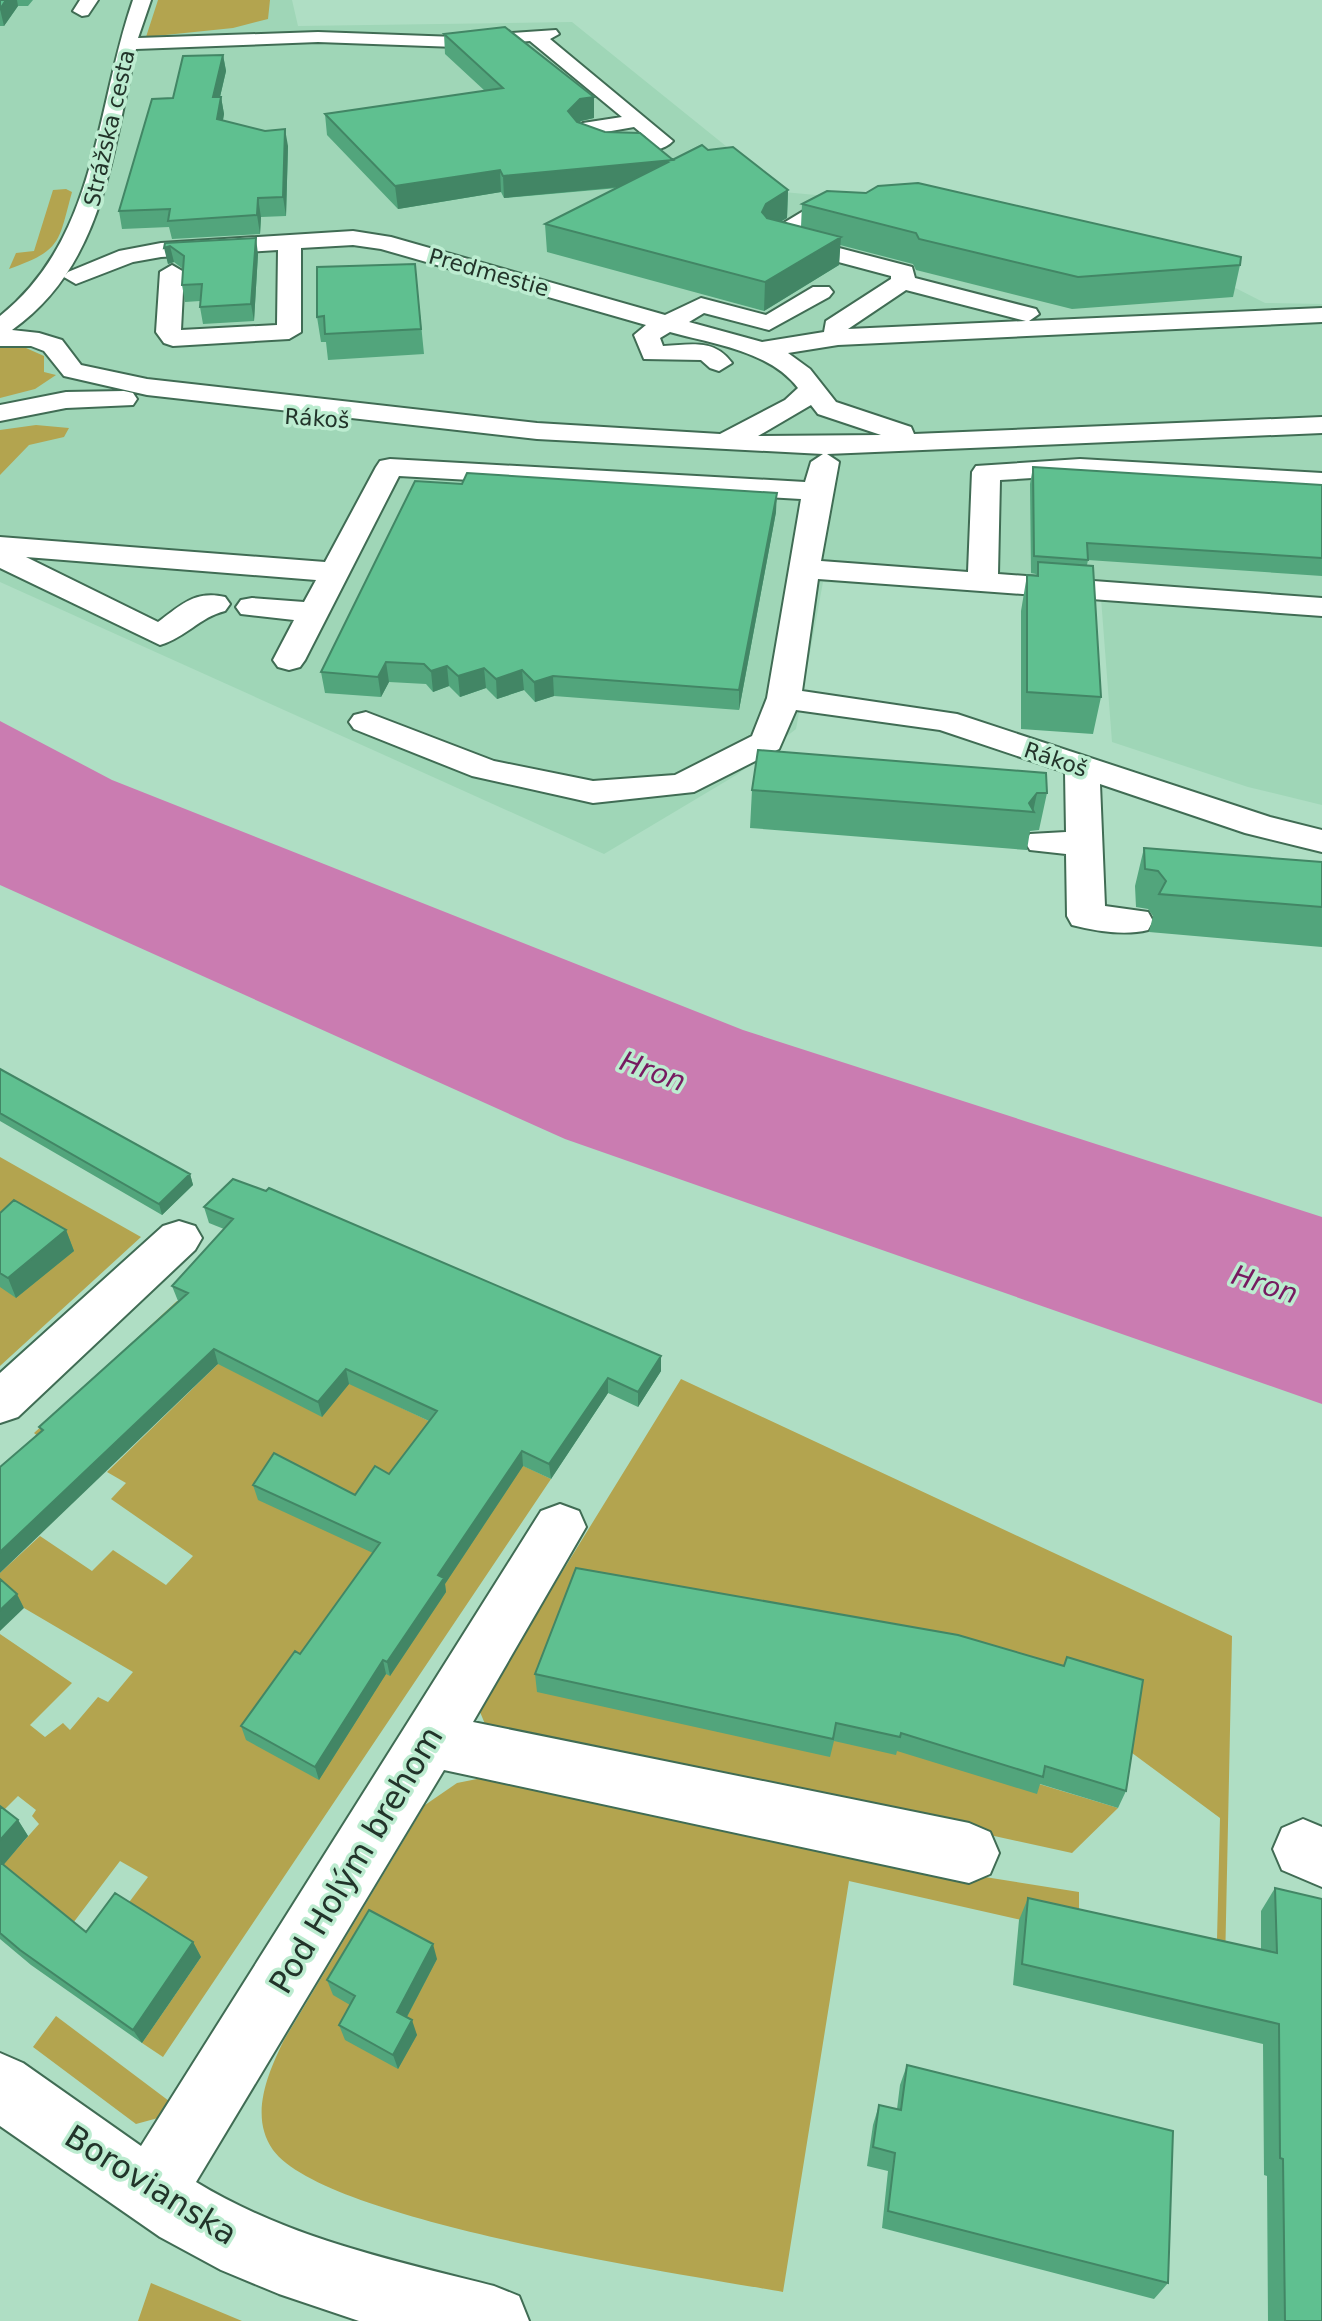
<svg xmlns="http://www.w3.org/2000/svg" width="1322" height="2321" viewBox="0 0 1322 2321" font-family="'DejaVu Sans',sans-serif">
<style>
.built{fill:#9fd6b7}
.green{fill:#b3a44f}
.water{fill:#ca7cb1}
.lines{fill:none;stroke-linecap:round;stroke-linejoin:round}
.minor-casing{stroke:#406c54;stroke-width:4}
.minor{fill:#fff;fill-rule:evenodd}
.wall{fill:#52a57c}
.shaded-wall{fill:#428665}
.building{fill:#5fc090;stroke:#428665;stroke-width:2}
.labels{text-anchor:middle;stroke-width:7;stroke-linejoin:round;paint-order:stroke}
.far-street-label{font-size:22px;fill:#22342a;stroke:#bcecd0}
.water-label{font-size:28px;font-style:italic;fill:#761a60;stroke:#bcecd0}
.near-street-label{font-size:32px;fill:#22342a;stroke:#bcecd0}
</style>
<rect width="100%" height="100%" fill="#afdec4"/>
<path class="built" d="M0,0H292L298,26L572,22L783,192L926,205L1200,270L1265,303L1322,304V805L1248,787L1112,742L1101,598L823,582L796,729L738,774L604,854L0,582Z"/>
<path class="green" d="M158,0H270L268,19L233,28L146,37Z
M66,189L72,192C58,243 62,250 9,269L16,253L34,251L53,190Z
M0,346L26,348L44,356V372L56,375L35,389L0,398Z
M36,425L69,428L64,437L29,445L0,475V430Z
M0,1157L141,1237L0,1366Z
M177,1301L551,1479L163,2057L142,2043L201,1957L124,1909L148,1877L120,1861L39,1968L14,1950L49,1909L0,1868L39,1824L32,1816L36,1810L18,1796L0,1814V1634L72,1683L30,1725L45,1737L63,1723L70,1730L98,1697L108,1702L133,1672L24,1608L0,1587V1573L40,1536L92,1571L113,1550L166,1585L193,1556L111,1499L126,1483L107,1472L218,1364L45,1442L34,1433Z
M681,1379L1232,1636L1225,1966L849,1881L783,2292C684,2274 326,2222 273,2150C249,2116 268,2073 284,2040L425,1805L457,1783L482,1778L511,1781L853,1856L1079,1892V1911L1217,1939L1220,1818L1128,1750L1039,1784L1118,1808L1072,1853L485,1724L480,1712L482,1702Z
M56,2016L173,2104L158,2118L136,2124L33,2047Z
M151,2283L242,2321H138Z"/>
<path class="water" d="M0,721L112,780L743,1030L1322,1217V1404L565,1139L0,885Z"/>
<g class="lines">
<g class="minor-casing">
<path id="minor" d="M80,0H98L88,15L82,16L73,11Z
M133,0H151L138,38L318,32L456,37L556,30L559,34L550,39L673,141C657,160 587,155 571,135L583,123L622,117L530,41L456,47L318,42L136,49C112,151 105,264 12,330L39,333L62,340L81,365L147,379L537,423L720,434L785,400L798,388C770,351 713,344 670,332L660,338L663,346C690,345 714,338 732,363L719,371L710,368L701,360L644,359L634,335L646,325L381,249L353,245L301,248V332L289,339L173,346L164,343L156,332L160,272L172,265L184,272L181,330L277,325L278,250L161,257L133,262L76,284L64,277L68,272L119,251L161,243L353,231L391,237L665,315L701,298L766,315L813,287H829L833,292L829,297L769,330L704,313L689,322L762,342L824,332L826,321L891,279V276L767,243L764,238L767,233L815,204L857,206L868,213L857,220L820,218L793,236L912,267L915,278L1036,309L1039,314L1029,321L1322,308V322L838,345L788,353L810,369L836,402L911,427L914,434L1322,417V433L827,454L839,462L821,561L968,572L972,472L976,466L1080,459L1322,473V491L1080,475L1000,480L998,574L1322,598V616L818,579L802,691L957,714L1270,817L1322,830V852L1245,833L1100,784L1105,906L1148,912L1153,921L1148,930C1124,936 1096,931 1072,925L1067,916L1066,854L1030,850L1025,842L1030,834L1066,832L1065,772L940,730L796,710L779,749L694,792L593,803L472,776L354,729L349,722L354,715L366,712L494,761L593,781L675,775L752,736L767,698L801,499L399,476L305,660L300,667L289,670L278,667L273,660L294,620L241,614L236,607L241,600L252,598L304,602L316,580L26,557L158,622C181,605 195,590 225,597L230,604L225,611C200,617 185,638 160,645L0,568V537L325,562L376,467L380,461L390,459L805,482L811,462L823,454L537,439L147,395L64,376L44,351L31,346H0V316C98,238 95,109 133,0ZM634,127L646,137L611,140L594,134ZM906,290L1018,319L1026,321L848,329ZM811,405L818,414L881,435L758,436Z
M124,391L133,393L137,399L133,405L66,408L0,421V405L66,392Z
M179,1221L195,1226L202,1238L195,1250L18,1417L0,1423V1373L163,1226Z
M560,1504L579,1511L586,1527L473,1722L969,1823L990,1832L999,1853L990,1874L969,1883L444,1770L196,2182C288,2238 391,2260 494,2286L519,2296L529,2321H359L279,2294L221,2270L160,2237L0,2126V2053L23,2063L141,2146L541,1511Z
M1303,1819L1322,1827V1887L1282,1870L1273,1849L1282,1828Z"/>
</g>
<use href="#minor" class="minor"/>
</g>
<path class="wall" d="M0,0H33L28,6H18L4,26H0Z
M444,34L594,97V118L581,121L579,123L673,160L708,150L788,190L787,218L780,222L801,227L802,204L1240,265L1233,297L1072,309L916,270L913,264L840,245L839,265L764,311L547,252L545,224L618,188L504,198L501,192L398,209L327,135L325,114L485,91L445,54Z
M223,55L226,71L220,97H221L224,114L223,120L288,146L286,216L261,217L260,234L172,239L169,227L122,229L119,211L173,98Z
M165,243L258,254L254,321L203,324L200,307V301L185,302L182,285L183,269L174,262L168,264Z
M415,264L424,354L328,360L326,342H321L317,317Z
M1033,467L1322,485V576L1088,560L1087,565L1101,697L1093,734L1021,729V611L1027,575L1035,576L1036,574L1031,573L1030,484Z
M776,512L739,710L554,696L535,702L524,690L497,699L486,688L460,697L449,686L433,692L426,684L389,682L381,697L325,693L321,672Z
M752,790L1047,793L1039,830L1030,831L1027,850L750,828Z
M1144,848L1322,862V947L1149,932L1153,916L1148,909L1136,907L1135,886Z
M0,1069L190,1174L193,1185L162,1215L0,1121Z
M204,1207L661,1371L638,1407L608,1393L551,1479L523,1466L445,1584L446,1592L390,1676L386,1674L319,1780L246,1740L241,1726L300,1654L373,1553L258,1500L253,1485L355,1495L389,1474L429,1421L349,1384L322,1417L218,1364L41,1431L39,1427L178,1301L172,1286L224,1229L209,1223Z
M0,1213L66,1230L74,1251L16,1298L0,1287Z
M576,1568L1126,1791L1118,1808L1040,1784L1037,1794L897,1751L896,1755L834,1741L830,1757L537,1692L535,1674Z
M0,1806L18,1820L28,1836L3,1865L86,1932L193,1942L201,1957L142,2043L31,1965L0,1939Z
M1275,1888L1322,2321H1268L1267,2176L1264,2175L1263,2044L1013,1985L1019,1920L1028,1898L1261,1950V1911Z
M437,1959L407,2017L417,2035L398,2069L345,2040L339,2025L350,2005L333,1995L327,1980Z
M907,2065L1168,2283L1154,2299L882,2228L888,2171L867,2166L873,2125L879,2105L897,2109L900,2085Z"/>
<path class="shaded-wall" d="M6,0H17L18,6L4,26L0,9Z
M223,55L226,71L216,114L213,97Z
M221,97L224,114L220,136L217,119Z
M594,97V118L581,121L569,133L568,111L580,99Z
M285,129L288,146L286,216L283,197Z
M673,160V182L504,198L503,176Z
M500,170L501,192L398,209L395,186Z
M788,190L787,218L764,231L762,212L766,204Z
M258,198L261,217L260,234L257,215Z
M841,237L839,265L764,311L765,282Z
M256,238L258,254L254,321L251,304Z
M170,246L174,262L168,264L164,248Z
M777,493L776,512L739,710V690Z
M386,662L389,682L381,697L378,677Z
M447,666L449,686L433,692L431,671Z
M484,668L486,688L460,697L458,676Z
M522,670L524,690L497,699L496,679Z
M553,676L554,696L535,702L534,682Z
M1037,793L1033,812L1029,803Z
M190,1174L193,1185L162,1215L159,1204Z
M66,1230L74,1251L16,1298L8,1278Z
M214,1349L218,1364L0,1573V1552Z
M661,1356V1371L638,1407V1392Z
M346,1369L349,1384L322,1417L318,1402Z
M608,1378V1393L551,1479L549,1464Z
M522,1451L523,1466L445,1584L446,1592L390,1676L387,1662L438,1575Z
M17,1594L24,1608L0,1631V1610Z
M383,1660L386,1674L319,1780L315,1767Z
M18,1820L28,1836L0,1869V1840Z
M193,1942L201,1957L142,2043L133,2030Z
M433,1944L437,1959L402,2026L397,2012Z
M412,2020L417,2035L398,2069L393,2055Z"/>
<path class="building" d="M0,0H6L0,9Z
M505,27L594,97L580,99L568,111L577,122L605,132L640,133L673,160L503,176L500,170L395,186L325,114L503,88L444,34Z
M223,55L213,97H221L217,119L265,131L285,129L283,197L258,198L257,215L168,221L170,209L119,211L152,99L173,98L183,56Z
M702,145L708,150L733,147L788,190L766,204L762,212L767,218L841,237L765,282L545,224Z
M918,183L1241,257L1240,265L1078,277L919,239L916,233L802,204L827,191L866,193L878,186Z
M256,238L251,304L200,307L202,284L182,285L184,256L170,246L164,248L165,243Z
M415,264L421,329L325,334L324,316L317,317V267Z
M1033,467L1322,485V558L1087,543L1088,560L1034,556Z
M467,473L777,493L739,690L553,676L534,682L522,670L496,679L484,668L458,676L447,666L431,671L424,664L386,662L378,677L321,672L415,481L462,484Z
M1038,562L1093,566L1101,697L1027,692V575L1038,576Z
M758,750L1046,773L1047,793H1037L1029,803L1034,812L752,790Z
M1144,848L1322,862V907L1159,894L1166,881L1158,871L1145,869Z
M0,1069L190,1174L159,1204L0,1113Z
M233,1179L266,1191L269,1188L661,1356L638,1392L608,1378L549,1464L522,1451L438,1575L444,1578L387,1662L383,1660L315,1767L241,1726L295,1651L300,1654L380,1543L253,1485L274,1453L355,1495L375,1466L389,1474L437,1411L346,1369L318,1402L214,1349L0,1552V1467L43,1430L39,1427L188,1293L172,1286L233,1219L204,1207Z
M14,1200L66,1230L8,1278L0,1273V1213Z
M576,1568L958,1635L1064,1666L1067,1657L1143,1680L1126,1791L1045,1766L1043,1777L901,1733L900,1737L836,1723L833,1739L535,1674Z
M0,1579L17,1594L0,1610Z
M0,1806L18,1820L0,1840Z
M0,1862L86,1932L115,1893L193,1942L133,2030L20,1950L0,1933Z
M1275,1888L1322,1899V2321H1285L1283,2159L1280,2158L1279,2024L1022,1964L1028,1898L1277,1953Z
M369,1910L433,1944L397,2012L412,2020L393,2055L339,2025L355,1996L327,1980Z
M907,2065L1173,2131L1168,2283L888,2211L895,2153L873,2147L879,2105L901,2110Z"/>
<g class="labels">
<g class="far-street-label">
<text transform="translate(109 128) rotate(-77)" y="8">Strážska cesta</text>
<text transform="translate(489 272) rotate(16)" y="8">Predmestie</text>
<text transform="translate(317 418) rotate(4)" y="8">Rákoš</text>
<text transform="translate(1056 759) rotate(19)" y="8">Rákoš</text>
</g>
<g class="water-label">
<text transform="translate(653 1071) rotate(20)" y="10">Hron</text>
<text transform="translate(1265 1284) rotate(18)" y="10">Hron</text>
</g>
<g class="near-street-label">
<text transform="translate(356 1860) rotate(-59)" y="11">Pod Holým brehom</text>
<text transform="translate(151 2185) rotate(32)" y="11">Borovianska</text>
</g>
</g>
</svg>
